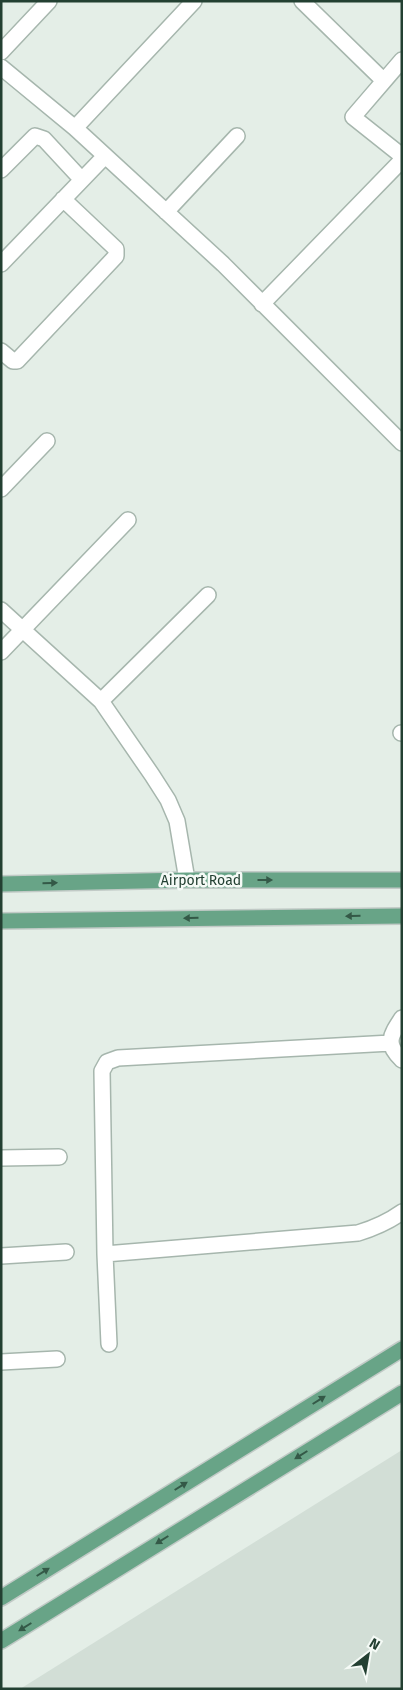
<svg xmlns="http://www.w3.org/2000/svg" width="403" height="1690" viewBox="0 0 403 1690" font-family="'Fira Sans',sans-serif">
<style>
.built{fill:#d2ded6}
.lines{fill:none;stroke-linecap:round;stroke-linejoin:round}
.minor-casing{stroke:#a6b6ad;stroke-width:18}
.major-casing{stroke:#c1cac6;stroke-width:18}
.minor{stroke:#fff;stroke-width:15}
.major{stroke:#68a487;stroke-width:15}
.oneway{fill:#345947}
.labels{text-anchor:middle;stroke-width:5;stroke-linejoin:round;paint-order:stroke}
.street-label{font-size:14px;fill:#234032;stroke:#f5faf6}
</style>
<rect width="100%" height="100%" fill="#e4eee7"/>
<path class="built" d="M402,1450V1689H20Z"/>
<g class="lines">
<g class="minor-casing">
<path id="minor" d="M302,1L384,81
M1,52L49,1
M402,60L353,117L402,156
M1,67L75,128L223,264L402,443
M75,128L194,1
M1,170L35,136L44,139L82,180
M166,212L237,136
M1,264L105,156
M262,304L402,160
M1,351L13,361H17L116,256V249L63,199
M1,489L47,441
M1,610L101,701L152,775L168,800L177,821L187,880
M1,652L128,520
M101,701L208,595
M401,733H402
M402,1018C390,1036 385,1044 402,1060
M1,1158L59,1157
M105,1254L358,1233C374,1228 388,1222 402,1212
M1,1256L66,1252
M109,1344L105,1254L102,1071L107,1062L118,1058L391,1043
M1,1362L57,1359"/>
</g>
<g class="major-casing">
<path id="major" d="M1,884L187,880H402
M1,921L402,916
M1,1598L402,1349
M1,1641L402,1393"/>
</g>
<use href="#minor" class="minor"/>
<use href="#major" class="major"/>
</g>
<defs><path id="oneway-solid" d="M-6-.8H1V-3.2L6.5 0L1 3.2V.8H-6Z" transform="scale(1.25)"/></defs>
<g class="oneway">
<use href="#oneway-solid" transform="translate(265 880)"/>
<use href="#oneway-solid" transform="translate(50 883) rotate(-1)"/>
<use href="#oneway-solid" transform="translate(353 916) rotate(179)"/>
<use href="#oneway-solid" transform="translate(191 918) rotate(179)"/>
<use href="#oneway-solid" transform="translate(319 1400) rotate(-32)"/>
<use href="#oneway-solid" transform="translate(301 1455) rotate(148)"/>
<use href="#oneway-solid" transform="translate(181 1486) rotate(-32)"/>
<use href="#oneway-solid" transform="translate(162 1540) rotate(148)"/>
<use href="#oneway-solid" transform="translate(43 1572) rotate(-32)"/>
<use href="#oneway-solid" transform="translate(25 1627) rotate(148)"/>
</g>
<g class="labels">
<g class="street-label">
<text x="201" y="885">Airport Road</text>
</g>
</g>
<rect width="403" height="1690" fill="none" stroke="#234032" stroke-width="5"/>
<g transform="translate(368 1655) rotate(31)" stroke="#f5faf6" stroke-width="4" paint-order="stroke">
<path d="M0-4L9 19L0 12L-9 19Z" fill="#234032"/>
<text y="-8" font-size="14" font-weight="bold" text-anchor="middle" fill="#234032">N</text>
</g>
</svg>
